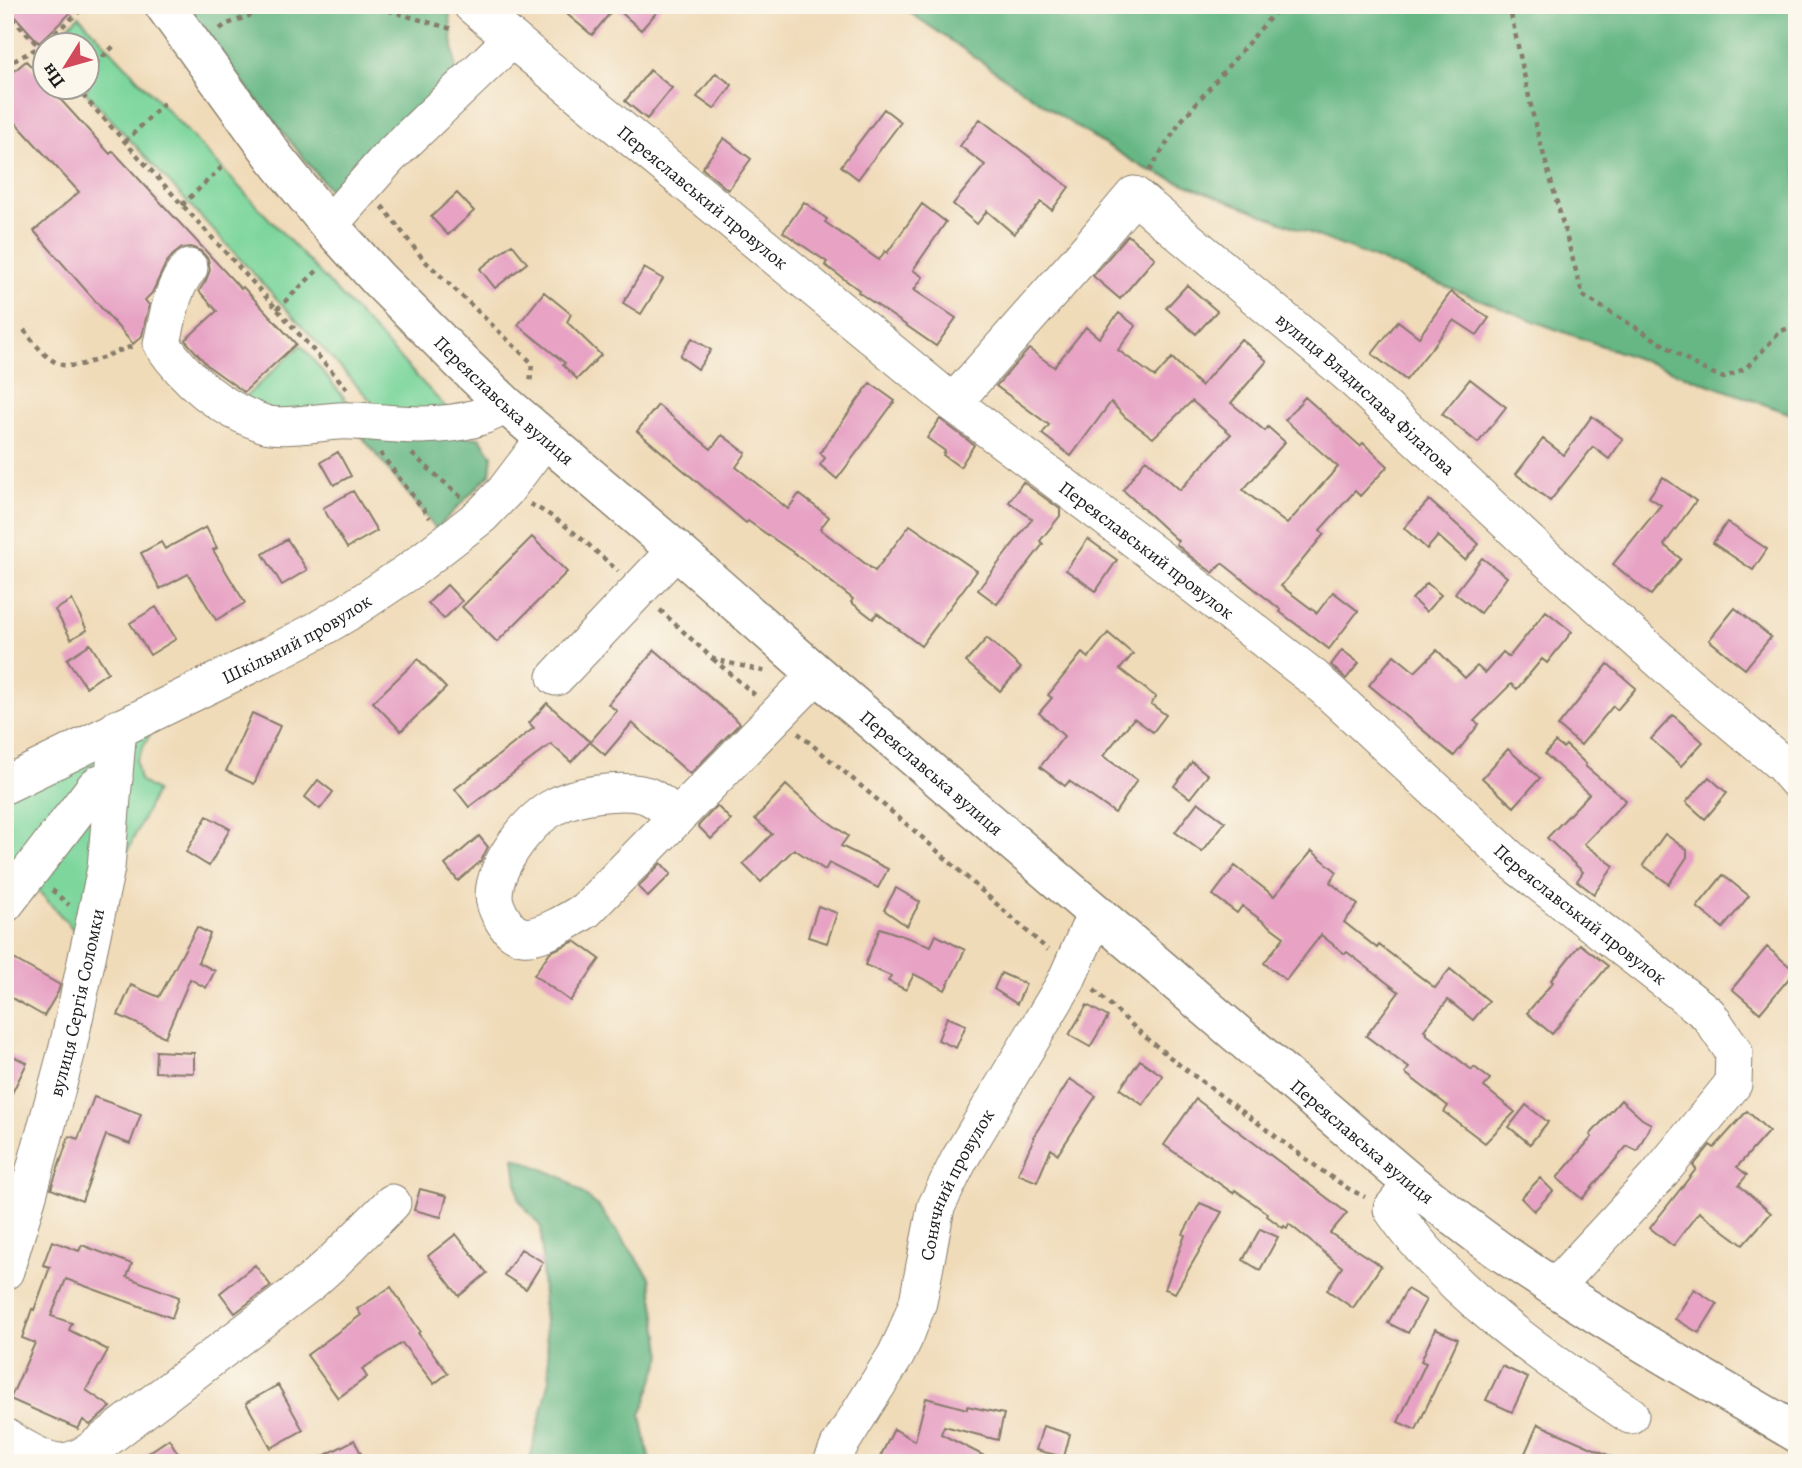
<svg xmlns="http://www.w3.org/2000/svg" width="1802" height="1468" viewBox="0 0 1802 1468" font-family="Alegreya,serif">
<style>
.green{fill:#7dd69c;stroke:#4c795c;stroke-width:2}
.forest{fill:#66b784;stroke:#416a50;stroke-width:2}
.building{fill:#e7a2c4}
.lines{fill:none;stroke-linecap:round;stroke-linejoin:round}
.minor-casing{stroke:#867c6a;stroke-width:39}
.major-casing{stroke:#867c6a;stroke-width:41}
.path{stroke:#867c6a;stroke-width:4.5;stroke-dasharray:5 5;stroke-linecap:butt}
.minor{stroke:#fff;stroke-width:37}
.major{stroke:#fff;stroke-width:38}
.labels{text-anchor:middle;stroke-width:5;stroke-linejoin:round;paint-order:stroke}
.street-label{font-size:19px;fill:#1c1c1c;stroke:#fbf7ec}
</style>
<rect width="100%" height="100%" fill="#fbf7ec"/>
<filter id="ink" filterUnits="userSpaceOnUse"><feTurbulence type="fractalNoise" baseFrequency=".0143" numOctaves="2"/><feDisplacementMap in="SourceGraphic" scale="14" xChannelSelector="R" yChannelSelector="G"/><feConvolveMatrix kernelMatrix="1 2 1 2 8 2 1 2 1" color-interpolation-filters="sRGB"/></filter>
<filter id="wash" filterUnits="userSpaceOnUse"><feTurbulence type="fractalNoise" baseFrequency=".00686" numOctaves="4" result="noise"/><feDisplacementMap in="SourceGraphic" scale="28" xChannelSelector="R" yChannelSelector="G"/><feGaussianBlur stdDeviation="1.57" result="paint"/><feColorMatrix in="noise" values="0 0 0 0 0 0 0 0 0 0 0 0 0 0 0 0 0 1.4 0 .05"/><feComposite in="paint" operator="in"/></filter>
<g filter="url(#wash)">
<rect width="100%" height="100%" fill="#f0dbb9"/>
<path class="green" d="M79,16L453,415L385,416L82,88H88V46H46Z
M301,345L359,416L228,413Z
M151,732L136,761L140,781L156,791L127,852L96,955L37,889L5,876V780Z"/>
<path class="forest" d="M183,5H445L449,9L456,73L362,179L332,193L200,30Z
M899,5H1797V416L1547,326L1144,168L1075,126Z
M355,428L480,438L492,455L490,474L436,529Z
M514,1157L564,1178L599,1207L650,1277L662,1356L641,1415L650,1463H529L550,1379L543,1300L541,1227L519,1200Z"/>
<g id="blocks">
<path class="building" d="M5,5H79L39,43Z
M556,5H663L641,30L615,7L592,35Z
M26,61L46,82V88H50L110,154L113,151L241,289L243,287L296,344L244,392L208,366L185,340L217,311L199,291L206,280L210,270L208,259L201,251L191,247L182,248L173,255L166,263L152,293L145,300L149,305L142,336L133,344L34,231L79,192L5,111V79Z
M650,70L672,88L647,119L625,101Z
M716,73L732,85L714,109L697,97Z
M884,109L901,122L858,179L841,166Z
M980,119L1069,187L1052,210L1041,202L1014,234L987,211L977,224L953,204L985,165L960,146Z
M724,138L751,159L728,190L702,168Z
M457,193L474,211L448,235L431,217Z
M804,202L827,219L825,222L879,260L885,251L887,253L922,204L946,222L913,270L923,277L914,290L956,318L936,346L858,292L859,290L825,265L827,262L783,232Z
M1128,235L1155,258L1120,299L1093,276Z
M512,244L527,263L495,288L480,269Z
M644,268L663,279L641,314L623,303Z
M1187,285L1217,311L1196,334L1166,308Z
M544,292L571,314L567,322L601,355L577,379L563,365L565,363L518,325Z
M1451,292L1489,318L1477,335L1454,320L1406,380L1372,354L1398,321L1419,337Z
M1119,313L1136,326L1118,350L1155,377L1172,358L1201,386L1241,339L1267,361L1231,403L1265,431L1268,427L1285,442L1243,490L1287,524L1338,467L1285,420L1305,397L1360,446L1363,443L1388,466L1360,496L1355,491L1320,530L1324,534L1281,586L1317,613L1333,592L1358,611L1329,649L1280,612L1281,610L1222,563L1213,573L1190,556L1176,544L1178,541L1123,490L1146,459L1180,490L1231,434L1192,401L1153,438L1125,417L1111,402L1071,456L1042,434L1049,425L996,386L1029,349L1054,367L1086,327L1099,338Z
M692,338L711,350L698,369L680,356Z
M1470,379L1506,407L1478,443L1442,414Z
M870,383L895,401L837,479L820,465L825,458L820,453Z
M658,405L711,449L722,435L746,453L736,467L788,509L799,494L829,517L820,529L875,571L910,525L977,571L921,646L877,613L873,619L851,602L853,599L797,555L748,521L746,523L637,431Z
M1592,416L1623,439L1609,459L1593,447L1550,501L1516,474L1543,439L1564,455Z
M940,419L974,445L960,467L943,455L945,451L927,438Z
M338,452L351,476L334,485L321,462Z
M1663,477L1696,501L1664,545L1681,559L1651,595L1613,564L1661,505L1649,497Z
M1023,482L1060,509V516L1040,541L1043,544L997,604L978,590L1032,519L1009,502Z
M353,491L377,531L347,548L323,508Z
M1429,500L1479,544L1465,560L1438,536L1427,549L1404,528Z
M1727,522L1767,549L1753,570L1713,543Z
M206,527L217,548L213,550L245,603L216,620L188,574L160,589L141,553L161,542L165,549Z
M532,537L567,572L497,642L462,607Z
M287,539L307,570L282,585L263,554Z
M1088,539L1117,560L1096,591L1066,570Z
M1482,558L1507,577L1480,613L1455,593Z
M1427,583L1441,595L1426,612L1412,599Z
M447,585L462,601L444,619L428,603Z
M72,600L87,630L71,639L55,610Z
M156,607L176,639L150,655L130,623Z
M1735,608L1771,637L1745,669L1709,640Z
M1546,611L1572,632L1547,663L1542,659L1517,689L1511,684L1474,721L1479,724L1454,756L1369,685L1394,655L1415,672L1437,650L1465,678L1477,666L1485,673L1503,652L1509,657Z
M1108,633L1133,654L1120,669L1156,697L1151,704L1166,715L1153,732L1134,718L1103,756L1137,780L1115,813L1069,781L1065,786L1040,767L1064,736L1039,713L1052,698L1048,695L1082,653L1088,658Z
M987,638L1021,668L1000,691L966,662Z
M90,644L108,672L86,687L67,659Z
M655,650L740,723L690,774L632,723L605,755L590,742L617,711L608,704Z
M1342,650L1359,663L1346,679L1331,665Z
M418,659L446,688L401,731L373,702Z
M1608,664L1636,688L1617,710L1613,706L1581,745L1558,726Z
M547,703L590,742L571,762L551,744L469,807L455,789L534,728L529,723Z
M252,713L280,726L254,784L226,771Z
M1673,715L1703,742L1681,766L1651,739Z
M1555,742L1563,748L1566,745L1586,764L1585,766L1626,800L1584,844L1614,866L1594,894L1577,881L1583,872L1547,838L1589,794L1545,754Z
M1508,749L1540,778L1514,807L1482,778Z
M1192,762L1208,775L1190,798L1174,786Z
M1709,777L1727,793L1705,819L1686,802Z
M318,780L333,792L320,809L305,797Z
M786,785L822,817L848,836L841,846L888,869L878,888L829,863L825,870L794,849L761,882L743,864L772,834L755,819Z
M1198,802L1225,822L1202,852L1175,832Z
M717,806L731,820L711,839L698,826Z
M207,816L230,829L209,866L186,852Z
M1665,834L1687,850V857L1669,884L1643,865Z
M479,836L488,847L481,861L458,881L445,865Z
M1312,851L1337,872L1330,882L1358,905L1344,922L1377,948L1379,945L1435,988L1450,969L1489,1001L1473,1020L1448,1000L1424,1030L1426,1031L1425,1033L1472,1070L1474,1067L1490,1079L1484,1087L1515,1112L1485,1143L1444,1112L1448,1106L1405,1073L1409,1068L1366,1036L1399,992L1347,952L1345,954L1321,935L1286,980L1264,963L1284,937L1242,906L1237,913L1213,895L1235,866L1274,896Z
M661,863L671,874L648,897L638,887Z
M1723,875L1749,896L1723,928L1697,907Z
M896,888L920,902L907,926L884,910Z
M818,906L837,913L827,943L808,937Z
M197,927L210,934L198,962L215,971L206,988L190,979L165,1037L118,1015L131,985L159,997Z
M880,928L931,946L936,935L965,950L945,990L914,974L906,990L888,981L891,976L865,965Z
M575,941L600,959L570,1001L534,975L550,952Z
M1580,944L1608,966L1552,1034L1527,1013L1553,982L1551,980Z
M1767,947L1795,971L1760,1013L1732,989Z
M5,954L60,985L58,992L44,1016L5,994Z
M1001,973L1026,984L1017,1004L994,989Z
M1087,1005L1108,1017L1090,1047L1069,1035Z
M947,1017L966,1025L956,1048L938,1040Z
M156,1051L194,1053V1073L155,1072Z
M5,1052L27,1063L5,1107Z
M1140,1060L1163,1076L1143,1105L1120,1089Z
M1070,1079L1096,1096L1058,1154L1051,1149L1037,1182L1018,1174L1034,1138L1033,1137Z
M94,1097L141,1114L130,1144L106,1135L82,1201L51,1189L69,1136L78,1139Z
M1196,1099L1347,1213L1330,1233L1381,1266L1353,1308L1327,1290L1342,1267L1289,1224L1287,1228L1284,1226L1283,1228L1267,1216L1268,1214L1235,1190L1233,1193L1164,1145Z
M1621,1100L1642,1119L1651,1124L1637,1151L1627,1146L1582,1199L1557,1178L1592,1137L1590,1135Z
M1526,1105L1548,1122L1530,1144L1509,1127Z
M1747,1111L1769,1131L1737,1167L1747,1175L1739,1185L1771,1213L1743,1245L1699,1212L1673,1246L1650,1228L1696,1169L1693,1166L1710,1145L1714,1148Z
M1540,1178L1553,1191L1534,1211L1521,1198Z
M420,1189L447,1196L441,1217L414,1210Z
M1200,1203L1222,1212L1175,1293L1165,1289L1185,1235L1183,1234Z
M1260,1229L1278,1237L1260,1270L1243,1260Z
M456,1234L487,1273L459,1296L428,1256Z
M52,1241L79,1251L82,1245L132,1264L127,1277L179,1297L172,1318L66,1279L51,1316L72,1323L69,1330L108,1350L86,1390L111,1407L90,1425L83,1420L78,1429L10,1399L35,1343L22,1338L32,1309L34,1310L50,1267L43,1265Z
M521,1249L543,1262L526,1289L504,1275Z
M255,1265L271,1286L235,1313L220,1293Z
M391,1287L420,1331L418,1333L448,1373L434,1384L402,1343L362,1369L367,1377L338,1398L307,1355L361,1315L357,1309Z
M1407,1289L1426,1300L1408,1333L1388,1323Z
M1694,1289L1717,1304L1699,1333L1675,1319Z
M1435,1329L1458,1339L1416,1430L1398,1422L1426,1363L1421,1361Z
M1502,1366L1528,1378L1512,1412L1486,1400Z
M278,1385L303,1430L271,1448L246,1403Z
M926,1398L967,1409V1406L1004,1414L998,1440L944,1426L941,1434L998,1463H877L894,1429L915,1441Z
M1538,1424L1626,1463H1548L1525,1453Z
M1043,1426L1070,1434L1064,1457L1036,1450Z
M169,1439L184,1463H133Z
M354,1440L366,1463H310Z"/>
</g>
</g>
<g filter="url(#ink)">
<use href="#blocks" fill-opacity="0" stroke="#867c6a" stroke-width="2"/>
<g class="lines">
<g class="minor-casing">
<g id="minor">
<path d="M472,5L512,39"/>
<path id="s1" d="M329,225L388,158L512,39L953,403L1133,538L1314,678L1519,867L1708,1014L1734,1052L1733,1084L1657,1177L1555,1287"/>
<path d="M189,268C171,288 168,318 162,344C186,380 222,410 265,424C283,429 319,422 339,421C359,420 378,423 398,424C423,426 458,425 482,416C491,413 498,409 506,405"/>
<path id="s2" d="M953,403L1080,259L1134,195L1346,372L1538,551L1688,685L1782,764L1797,781"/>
<path d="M556,677L676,550"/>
<path id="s3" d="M5,785L268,656L316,631L348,612L411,570L482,515L505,491L545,438"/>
<path d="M676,816C668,809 660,802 650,797C636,790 613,792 597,794C583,796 568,799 556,806C529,819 495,864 494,895C494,904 498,912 503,920C507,927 514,935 523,936C540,939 572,919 586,910L817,674"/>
<path d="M5,904L95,787L100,783L114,779"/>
<path d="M1412,1184L1392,1209C1449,1293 1546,1359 1630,1415"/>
<path id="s4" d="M5,1271L28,1195L68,1047L106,868L118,728"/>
<path d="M5,1437C20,1446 45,1463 63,1462C73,1461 81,1457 89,1452L311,1282L332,1263L392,1203"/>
<path id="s5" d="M832,1463L839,1446L896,1355L906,1334L918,1302L936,1207L959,1160L1065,983L1096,913"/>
</g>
</g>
<g class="major-casing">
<g id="major">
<path id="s6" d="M164,5L275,158L329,225L378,279L464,365L506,405L676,550L817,674L1412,1184C1440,1206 1468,1228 1497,1249C1593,1316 1696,1374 1797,1433"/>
</g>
</g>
<path class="path" d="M369,5L452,29
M1509,5L1534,120L1583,296L1645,333L1700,368L1724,378L1746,368L1781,331L1797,325
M5,11L46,54
M220,29L225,25L267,9L288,5
M5,66L39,47L81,10
M88,71L114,46
M76,88L277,309L349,391
M125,142L165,102
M1149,171L1181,121L1281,5
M182,205L224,165
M382,206L423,259L532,363L530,385
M277,309L320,268
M24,330C33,341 43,355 55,362C76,375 112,351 134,346
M380,453L430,518
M412,454L461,497
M530,504C563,520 591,547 618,571
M660,610L713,659L767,672
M713,659L755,695
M798,733L924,839L1048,950
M52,890L69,905
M1094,990L1144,1036L1181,1066L1325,1173L1349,1189L1365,1197"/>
<use href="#minor" class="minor"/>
<use href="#major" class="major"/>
</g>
</g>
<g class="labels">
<g class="street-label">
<text dy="7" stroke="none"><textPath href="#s1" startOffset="509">Переяславський провулок</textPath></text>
<text dy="7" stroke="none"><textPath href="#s2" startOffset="581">вулиця Владислава Філатова</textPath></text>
<text dy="7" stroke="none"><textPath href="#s6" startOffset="523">Переяславська вулиця</textPath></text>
<text dy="7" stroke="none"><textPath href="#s1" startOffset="1076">Переяславський провулок</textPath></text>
<text dy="7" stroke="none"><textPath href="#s3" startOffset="326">Шкільний провулок</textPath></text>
<text dy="7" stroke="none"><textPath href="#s6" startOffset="1090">Переяславська вулиця</textPath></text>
<text dy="7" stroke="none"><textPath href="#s1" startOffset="1643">Переяславський провулок</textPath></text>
<text dy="7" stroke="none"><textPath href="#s4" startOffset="278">вулиця Сергія Соломки</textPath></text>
<text dy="7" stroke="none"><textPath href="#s6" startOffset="1657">Переяславська вулиця</textPath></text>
<text dy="7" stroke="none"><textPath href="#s5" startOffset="308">Сонячний провулок</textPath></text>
</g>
</g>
<rect width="1802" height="1468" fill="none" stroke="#fbf7ec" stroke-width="28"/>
<g transform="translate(66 66) rotate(233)"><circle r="33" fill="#fbf7ec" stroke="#a29f99" stroke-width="2"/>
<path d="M0-5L12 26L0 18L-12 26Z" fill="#d1495b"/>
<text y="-10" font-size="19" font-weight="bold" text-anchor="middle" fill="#1c1c1c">Пн</text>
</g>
</svg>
